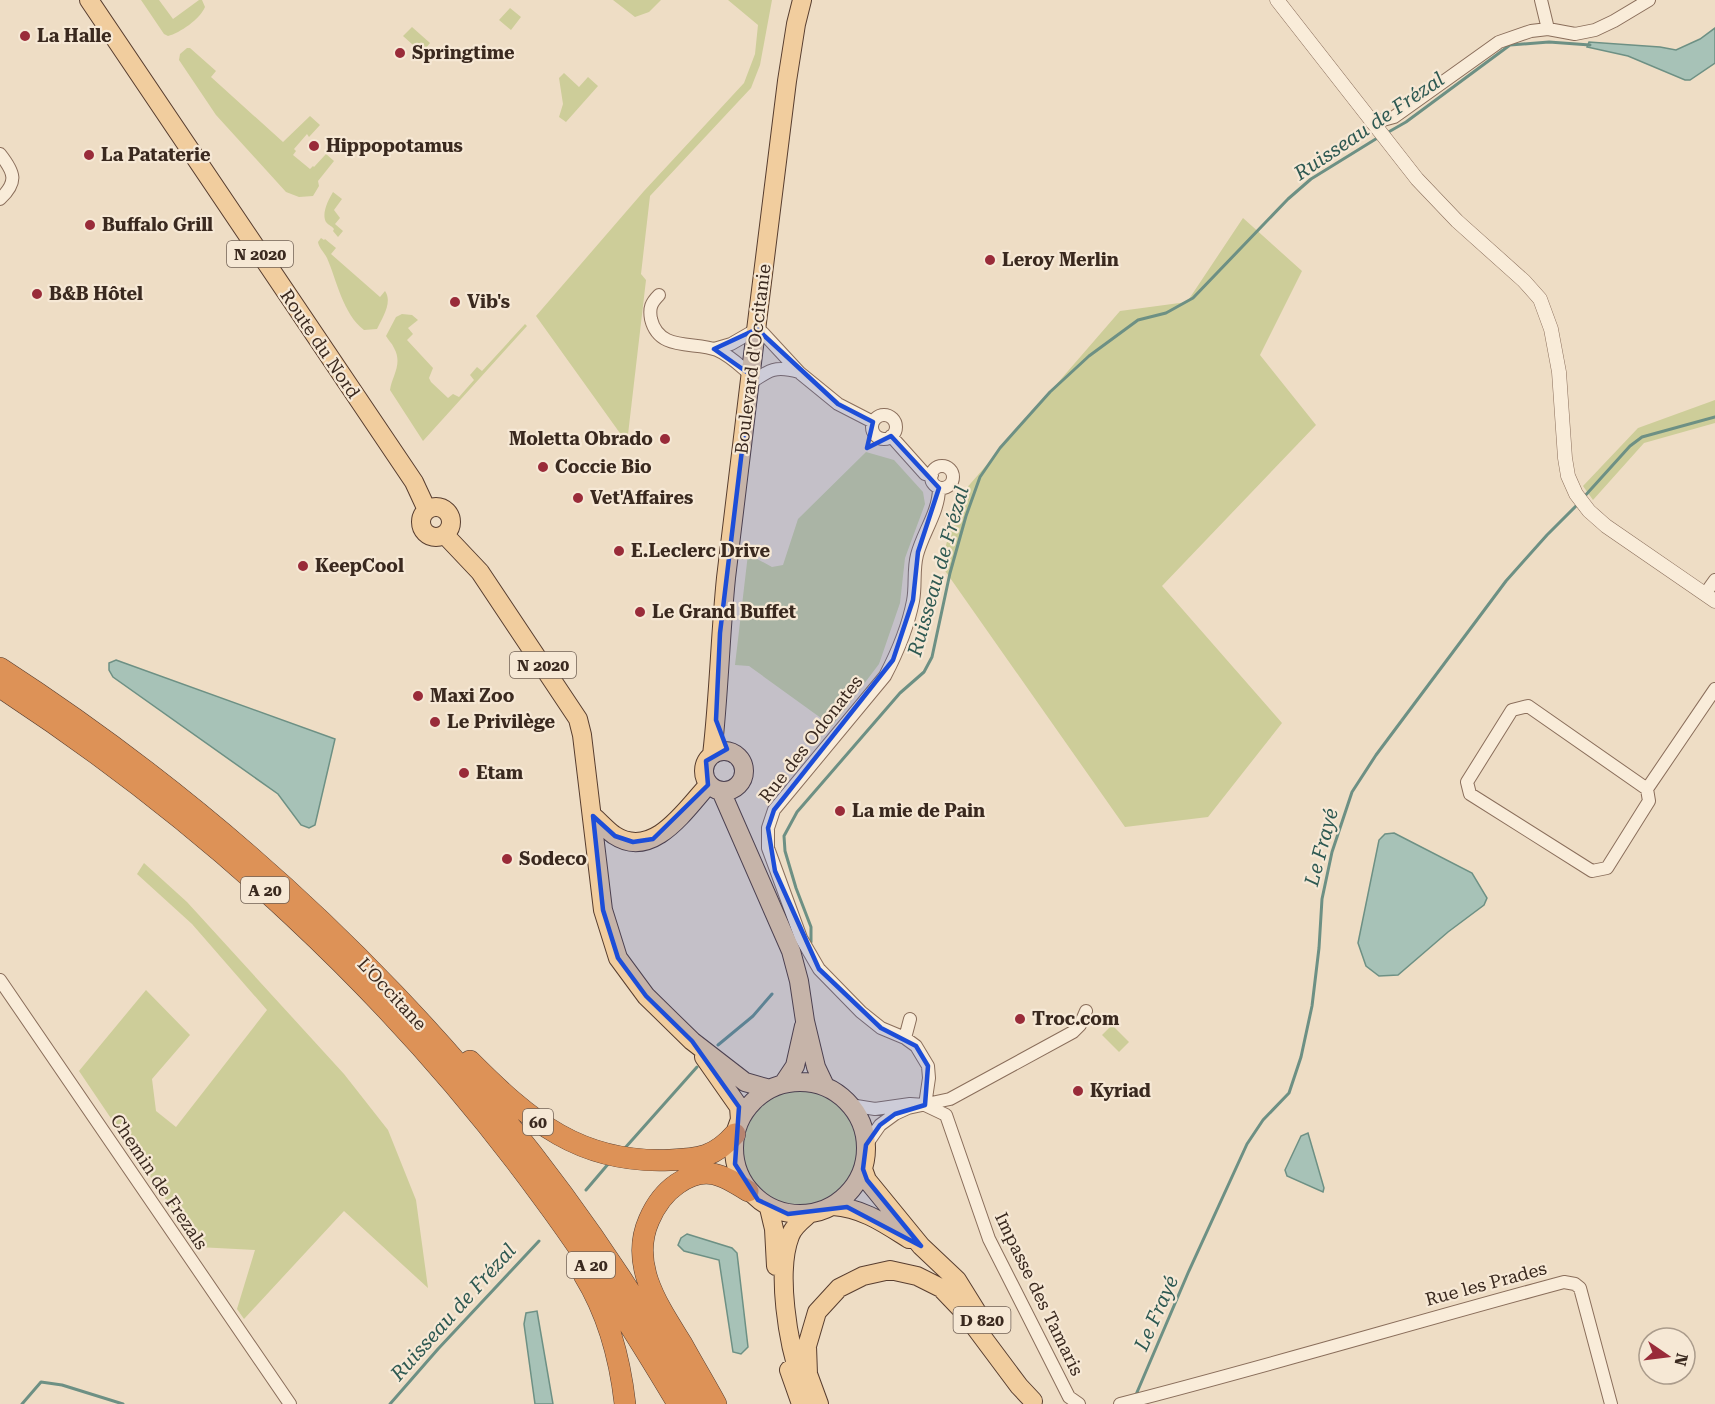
<svg xmlns="http://www.w3.org/2000/svg" width="1715" height="1404" viewBox="0 0 1715 1404" font-family="'Roboto Serif',serif">
<style>
.green{fill:#cdcd99}
.water{fill:#a7c2b7;stroke:#6d9084;stroke-width:1.5}
.lines{fill:none;stroke-linecap:round;stroke-linejoin:round}
.stream{stroke:#6d9084;stroke-width:3}
.minor-casing{stroke:#8a6e5b;stroke-width:14}
.tertiary-casing{stroke:#8a6e5b;stroke-width:15}
.primary-casing{stroke:#573d2f;stroke-width:20}
.motorway-casing{stroke:#573d2f;stroke-width:22}
.minor{stroke:#f9ecd9;stroke-width:12}
.tertiary{stroke:#f9ecd9;stroke-width:14}
.primary{stroke:#f1cd9e;stroke-width:18}
.motorway{stroke:#dd9257;stroke-width:21}
.marked{fill:#1d4ed8;fill-opacity:0.2;stroke:#1d4ed8;stroke-width:4.5;stroke-linejoin:round}
.poi-dot{fill:#992b39;stroke:#f6e8d5;stroke-width:2}
.labels{text-anchor:middle;stroke-width:4.5;stroke-linejoin:round;paint-order:stroke}
.shield{fill:#f6e8d5;stroke:#726256;stroke-width:1.5}
.shield-label{font-size:16px;font-weight:bold;fill:#3a291f}
.poi-label{font-size:18px;font-weight:bold;fill:#3a291f;stroke:#f6e8d5;text-anchor:start}
.street-label{font-size:18px;fill:#3a291f;stroke:#f6e8d5}
.water-label{font-size:20px;font-style:italic;fill:#2e5952;stroke:#f6e8d5}
</style>
<rect width="100%" height="100%" fill="#eeddc5"/>
<path class="green" d="M141,0H159L173,19L199,0H202L205,7C200,19 180,33 168,36L164,34Z
M613,0H661L649,12L635,17Z
M728,0H772L760,65L751,88L650,196L641,274L646,280L627,443L536,316L644,191L744,83L755,54L758,25Z
M510,8L521,17L511,30L499,20Z
M412,27L430,43L422,53L403,36Z
M187,48H190L216,71L211,77L283,142L310,116L320,125L309,137L307,134L294,149L296,151L293,155L310,169L313,166L314,167L326,154L334,161L318,181L319,186L313,196L299,197L286,192L216,115L179,60L180,54Z
M564,73L579,87L588,77L598,86L566,122L559,117L563,104L559,78Z
M333,192L342,199L334,210L340,218L335,224L343,231L338,237L333,231L334,229C332,226 328,225 326,222C321,213 329,199 333,192Z
M1243,218L1302,271L1260,355L1316,425L1162,586L1282,723L1208,817L1125,827L941,565L958,498L1120,311L1187,302Z
M321,238L324,240L325,239L336,248L331,254L380,297L385,291C393,302 382,318 377,329L364,330C343,314 337,281 327,258C324,252 319,248 318,242Z
M402,314L412,315L418,320L408,328L413,334L407,340L433,368L429,378L431,382L448,398L453,394L459,397L474,380L470,375L477,367L482,371L525,324L527,326L423,441L390,390C392,376 403,364 394,348C392,343 388,340 386,336L396,317Z
M1715,400V423L1644,443L1593,500L1583,486L1638,428Z
M866,452L894,460L923,492L925,504L905,558L900,603L879,664L832,726L749,666L735,665L748,554L772,567L783,565L798,519Z
M144,863L187,902L344,1074L388,1130L416,1200L428,1288L344,1211L244,1319L237,1309L255,1250L198,1247L79,1071L146,990L190,1035L152,1079L156,1111L176,1127L267,1010L192,924L137,874Z
M1112,1025L1129,1042L1119,1052L1102,1035Z
M743 1148a57 57 0 1 1 114 0a57 57 0 1 1-114 0Z"/>
<path class="water" d="M1715,28V63L1690,80H1685L1628,56L1587,47L1589,42L1660,47L1676,50L1700,39Z
M116,660L335,739L315,825L309,828L301,825L278,794L113,677L109,670V663Z
M1394,833L1472,873L1487,898L1484,905L1448,932L1398,975L1379,976L1366,966L1358,943L1379,840L1385,834Z
M1308,1133L1324,1188L1323,1192L1287,1176L1285,1170L1301,1136Z
M687,1234L732,1248L737,1253L748,1347L741,1354L733,1352L719,1260L684,1251L678,1245L681,1238Z
M537,1311L553,1404H535L524,1324L526,1313Z"/>
<g class="lines">
<path class="stream" d="M1385,134L1406,122L1510,45L1549,42L1590,45
M1583,498L1630,446L1642,437L1715,417
M811,942V927L796,888L785,851L784,836L797,812L900,693L924,672L932,657L950,573L966,516L980,477L1000,448L1050,392L1089,356L1138,320L1166,313L1193,298L1288,199L1311,179L1379,137
M718,1045L753,1016L772,994
M625,1148L697,1067
M586,1190L609,1163
M1135,1397L1188,1273L1247,1144L1263,1120L1289,1093L1301,1057L1312,1006L1319,948L1322,899L1332,852L1352,792L1376,755L1506,581L1547,535L1579,503
M22,1404L41,1382L62,1385L123,1404
M390,1404L438,1349L539,1241"/>
<g class="minor-casing">
<path id="minor" d="M1541,0L1548,29
M1372,123L1394,117L1499,42L1531,31L1548,29L1575,34L1595,30L1614,21L1649,0
M0,154C15,173 18,182 0,199
M659,295C651,303 649,308 651,319C659,352 694,341 717,350C731,356 740,366 751,375
M714,349L731,344L757,329L763,333L800,373L838,404L873,422
M749,384C769,370 775,365 799,372
M872 427a12 12 0 1 1 24 0a12 12 0 1 1-24 0Z
M891,436L925,474L932,475
M931 477a11 11 0 1 1 22 0a11 11 0 1 1-22 0Z
M1705,594L1715,580
M1647,789L1528,706L1512,710L1467,782L1470,794L1592,871L1607,868L1649,801L1647,789L1715,689
M0,980L290,1404
M905,1038L910,1019
M850,1105L875,1109L910,1104L925,1105L946,1115L989,1239L1069,1397L1079,1404
M925,1105L929,1078L928,1066L916,1046L905,1038L881,1028L861,1012L819,969L801,938L768,848V828L774,810L885,676C897,653 908,627 913,601C916,586 913,570 917,555C923,532 939,512 939,488
M866,1145L880,1125L895,1114L908,1108L950,1099L1073,1032L1080,1025L1086,1011
M1120,1404C1269,1366 1415,1322 1564,1282L1575,1284L1580,1288L1611,1404"/>
</g>
<g class="tertiary-casing">
<path id="tertiary" d="M1277,0L1417,179L1457,221L1524,281L1540,299L1551,329L1559,372L1565,458L1568,476L1576,494L1589,511L1606,526L1715,601"/>
</g>
<g class="primary-casing">
<path id="primary" d="M89,0L414,482L427,510
M421 522a15 15 0 1 1 30 0a15 15 0 1 1-30 0Z
M445,535L480,572L578,719L582,735L603,910L618,958L646,996L692,1041L745,1082L770,1089
M704 771a20 20 0 1 1 40 0a20 20 0 1 1-40 0Z
M712,755C719,696 720,637 726,578C745,412 767,247 787,81L796,24L802,0
M721,791L791,951L799,981L805,1021L816,1067L825,1086
M593,816C600,822 607,830 614,835C653,861 686,809 709,784
M704,1057L739,1107L740,1120
M734 1148a66 66 0 1 1 132 0a66 66 0 1 1-132 0Z
M783,1084L795,1066L804,1026
M863,1169L867,1180L921,1246L957,1280L980,1317
M833,1206C863,1208 885,1224 909,1239
M769,1208L774,1229L776,1266
M789,1370L801,1404
M801,1380C788,1344 776,1272 790,1236C793,1227 801,1221 808,1215
M819,1404L808,1374L807,1346L817,1312L839,1288L863,1276L890,1270L917,1276L941,1288L963,1311L1019,1386L1033,1401"/>
</g>
<g class="motorway-casing">
<path id="motorway" d="M0,668C285,853 532,1105 697,1404
M0,687C208,823 394,994 541,1195C591,1262 635,1332 678,1404
M470,1061C530,1121 580,1164 670,1160C699,1159 715,1157 735,1134
M584,1275C608,1314 620,1359 625,1404
M716,1404C705,1384 693,1364 682,1344C659,1307 629,1265 649,1220C655,1206 664,1193 677,1184C705,1164 723,1175 748,1191"/>
</g>
<use href="#minor" class="minor"/>
<use href="#tertiary" class="tertiary"/>
<use href="#primary" class="primary"/>
<use href="#motorway" class="motorway"/>
</g>
<path class="marked" d="M757,329L838,404L873,422L867,448L891,436L939,488L918,552L913,600L893,660L774,810L768,828L775,871L819,969L881,1028L916,1046L928,1066L925,1105L895,1114L880,1125L866,1145L863,1169L867,1180L921,1246L847,1207L788,1214L758,1200L735,1164L739,1107L692,1041L646,996L618,958L603,910L593,816L615,836L633,842L653,839L708,785L706,761L727,749L716,720L720,633L751,375L714,349Z"/>
<g class="poi-dot">
<circle cx="25" cy="36" r="6"/>
<circle cx="400" cy="53" r="6"/>
<circle cx="314" cy="146" r="6"/>
<circle cx="89" cy="155" r="6"/>
<circle cx="90" cy="225" r="6"/>
<circle cx="990" cy="260" r="6"/>
<circle cx="37" cy="294" r="6"/>
<circle cx="455" cy="302" r="6"/>
<circle cx="665" cy="439" r="6"/>
<circle cx="543" cy="467" r="6"/>
<circle cx="578" cy="498" r="6"/>
<circle cx="619" cy="551" r="6"/>
<circle cx="303" cy="566" r="6"/>
<circle cx="640" cy="612" r="6"/>
<circle cx="418" cy="696" r="6"/>
<circle cx="435" cy="722" r="6"/>
<circle cx="464" cy="773" r="6"/>
<circle cx="840" cy="811" r="6"/>
<circle cx="507" cy="859" r="6"/>
<circle cx="1020" cy="1019" r="6"/>
<circle cx="1078" cy="1091" r="6"/>
</g>
<g class="labels">
<g class="shield">
<rect x="227" y="241" width="66" height="26" rx="4.5"/>
<rect x="510" y="652" width="66" height="26" rx="4.5"/>
<rect x="241" y="877" width="48" height="26" rx="4.5"/>
<rect x="523" y="1109" width="30" height="26" rx="4.5"/>
<rect x="567" y="1252" width="48" height="26" rx="4.5"/>
<rect x="953.5" y="1307" width="57" height="26" rx="4.5"/>
</g>
<g class="shield-label">
<text x="260" y="260">N 2020</text>
<text x="543" y="671">N 2020</text>
<text x="265" y="896">A 20</text>
<text x="538" y="1128">60</text>
<text x="591" y="1271">A 20</text>
<text x="982" y="1326">D 820</text>
</g>
<g class="poi-label">
<text x="37" y="42">La Halle</text>
<text x="412" y="59">Springtime</text>
<text x="326" y="152">Hippopotamus</text>
<text x="101" y="161">La Pataterie</text>
<text x="102" y="231">Buffalo Grill</text>
<text x="1002" y="266">Leroy Merlin</text>
<text x="49" y="300">B&amp;B Hôtel</text>
<text x="467" y="308">Vib's</text>
<text x="653" y="445" text-anchor="end">Moletta Obrado</text>
<text x="555" y="473">Coccie Bio</text>
<text x="590" y="504">Vet'Affaires</text>
<text x="631" y="557">E.Leclerc Drive</text>
<text x="315" y="572">KeepCool</text>
<text x="652" y="618">Le Grand Buffet</text>
<text x="430" y="702">Maxi Zoo</text>
<text x="447" y="728">Le Privilège</text>
<text x="476" y="779">Etam</text>
<text x="852" y="817">La mie de Pain</text>
<text x="519" y="865">Sodeco</text>
<text x="1032" y="1025">Troc.com</text>
<text x="1090" y="1097">Kyriad</text>
</g>
<g class="street-label">
<text transform="translate(320 344) rotate(56)" y="6">Route du Nord</text>
<text transform="translate(753 359) rotate(-83)" y="6">Boulevard d'Occitanie</text>
<text transform="translate(811 739) rotate(-52)" y="6">Rue des Odonates</text>
<text transform="translate(392 994) rotate(47)" y="6">L'Occitane</text>
<text transform="translate(159 1182) rotate(56)" y="6">Chemin de Frezals</text>
<text transform="translate(1486 1284) rotate(-15)" y="6">Rue les Prades</text>
<text transform="translate(1039 1294) rotate(64)" y="6">Impasse des Tamaris</text>
</g>
<g class="water-label">
<text transform="translate(1369 126) rotate(-34)" y="7">Ruisseau de Frézal</text>
<text transform="translate(938 571) rotate(-74)" y="7">Ruisseau de Frézal</text>
<text transform="translate(1321 847) rotate(-75)" y="7">Le Frayé</text>
<text transform="translate(453 1312) rotate(-48)" y="7">Ruisseau de Frézal</text>
<text transform="translate(1156 1313) rotate(-66)" y="7">Le Frayé</text>
</g>
</g>
<g transform="translate(1667 1356) rotate(104)"><circle r="28" fill="#f6e8d5" stroke="#ab9c8c" stroke-width="1.5"/>
<path d="M0-4.5L10 22L0 15L-10 22Z" fill="#992b39"/>
<text y="-9" font-size="16" font-weight="bold" text-anchor="middle" fill="#3a291f">N</text>
</g>
</svg>
